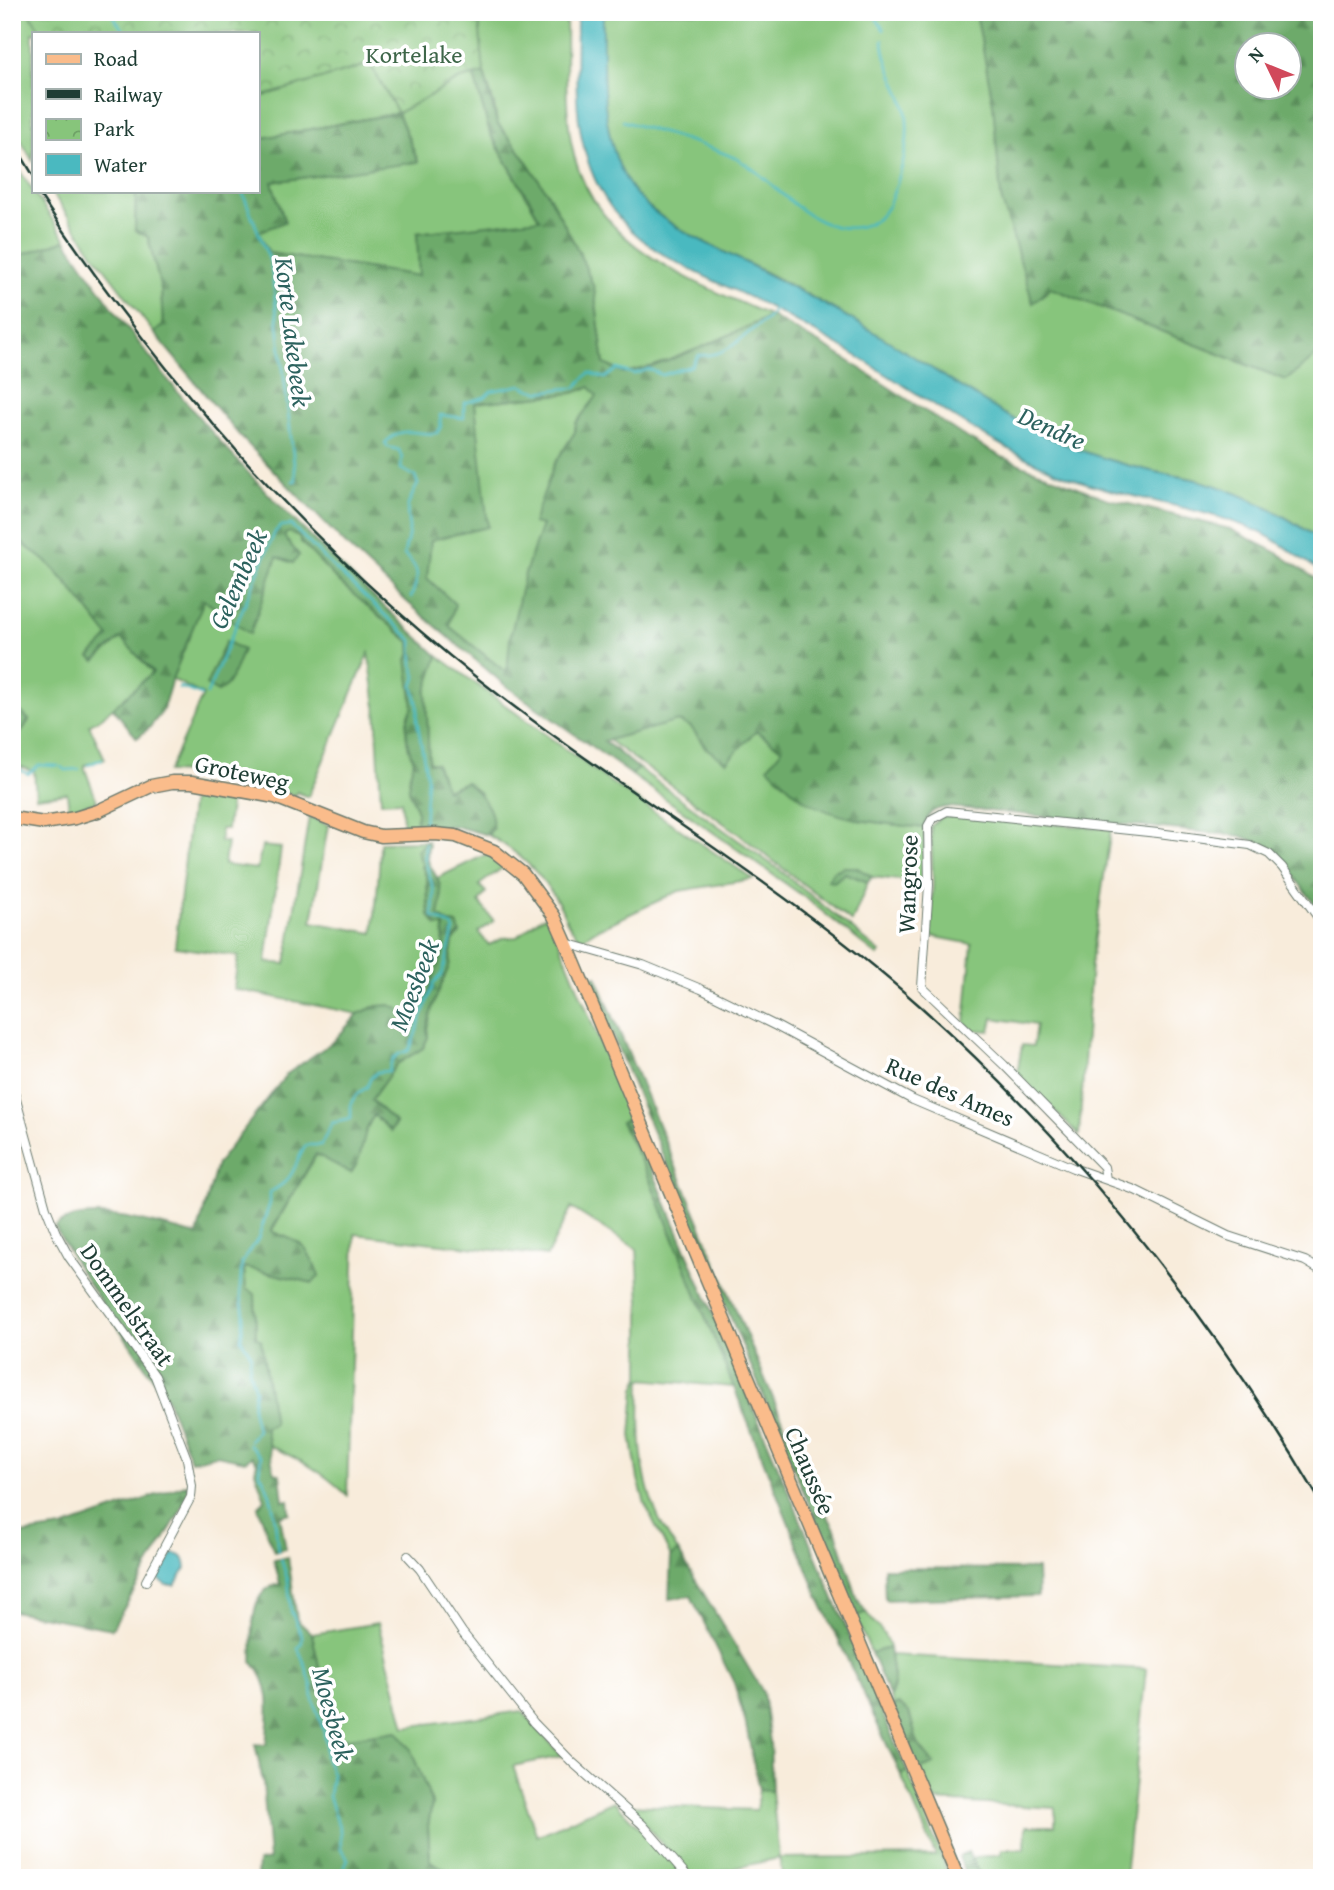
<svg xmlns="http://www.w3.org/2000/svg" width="1334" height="1890" viewBox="0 0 1334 1890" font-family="'Gentium Book Plus',serif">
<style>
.grass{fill:#87c57b;stroke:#538158;stroke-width:2}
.forest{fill:url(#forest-firs);stroke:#467450;stroke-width:2;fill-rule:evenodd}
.park{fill:url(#park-crowns);stroke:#538158;stroke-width:2}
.water{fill:#4ab9c0;stroke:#347b7a;stroke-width:2}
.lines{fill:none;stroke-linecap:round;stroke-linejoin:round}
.stream{stroke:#4ab9c0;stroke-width:2.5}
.street-casing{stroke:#6b7a6e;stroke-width:10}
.primary-casing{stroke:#6b7a6e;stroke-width:15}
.street{stroke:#fff;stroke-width:8}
.primary{stroke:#fabc8b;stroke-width:12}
.rail{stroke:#1f3d34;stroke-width:2.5}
.labels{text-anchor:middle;stroke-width:7;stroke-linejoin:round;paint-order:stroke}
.park-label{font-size:24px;fill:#3e6649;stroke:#fff}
.street-label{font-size:24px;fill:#1f3d34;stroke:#fff}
.water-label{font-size:26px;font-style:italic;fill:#2c625e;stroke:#fff}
</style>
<defs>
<pattern id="forest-firs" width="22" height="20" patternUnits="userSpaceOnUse" patternTransform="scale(1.75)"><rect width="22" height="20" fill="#6daa6b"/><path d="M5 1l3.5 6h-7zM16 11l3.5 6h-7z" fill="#598c59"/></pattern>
<pattern id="park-crowns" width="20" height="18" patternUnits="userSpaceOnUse" patternTransform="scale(1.75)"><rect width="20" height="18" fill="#87c57b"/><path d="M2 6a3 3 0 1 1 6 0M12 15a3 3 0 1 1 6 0" fill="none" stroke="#6ea166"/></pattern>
</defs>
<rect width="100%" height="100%" fill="#fff"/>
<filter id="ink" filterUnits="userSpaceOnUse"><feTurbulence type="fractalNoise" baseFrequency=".0143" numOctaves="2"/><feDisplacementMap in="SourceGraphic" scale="14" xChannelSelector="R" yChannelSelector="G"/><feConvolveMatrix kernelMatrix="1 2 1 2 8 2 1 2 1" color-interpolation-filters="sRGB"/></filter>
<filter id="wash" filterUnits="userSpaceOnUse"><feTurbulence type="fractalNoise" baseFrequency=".00686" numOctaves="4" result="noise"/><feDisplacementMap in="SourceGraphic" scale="28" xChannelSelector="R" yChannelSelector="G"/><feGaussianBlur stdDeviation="1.57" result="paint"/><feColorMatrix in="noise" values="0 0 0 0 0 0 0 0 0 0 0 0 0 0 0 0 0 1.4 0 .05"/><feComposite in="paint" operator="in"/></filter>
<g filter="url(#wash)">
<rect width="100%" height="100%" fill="#f8ecdb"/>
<path class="grass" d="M12,12H29L42,33H33V162L12,124Z
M478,12H566C567,55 564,99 571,141C588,244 687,279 771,316L702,348L654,366L624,373L604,364L594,288L579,252L548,194L522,154L497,123L494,104L484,73Z
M603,12H976L1033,303L1051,288L1286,380L1322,351V541C1287,516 1246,494 1204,482C1186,476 1166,475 1147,470C1120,464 1092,455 1066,445C999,417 942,373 880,336C845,315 809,295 773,276C730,253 653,225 628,183C599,136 603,66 603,12Z
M370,64L398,113L460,79L474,76L490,133L540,220L417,233L419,276L269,253L258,231L272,182L418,161L398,113L257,139V98Z
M12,159L66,240L12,258Z
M51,191H136L135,230L148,237L161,289L163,326L154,333L92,252Z
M590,387L598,396L576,423L575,432L554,465L534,522L542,525C525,574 512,622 507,674L449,626L437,589L427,579L431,539L487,526L475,403L573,393Z
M290,531L299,537L301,542L340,583L410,641L413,708C402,723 406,746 414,761L409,778V789L417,812L416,828L404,830L401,801L381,802L376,707L369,653L308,797L297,792L295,796C254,783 211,773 168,772L203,695L172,679L204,599L250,633L277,556L285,560L299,555L284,538L285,534Z
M12,534C24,547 38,553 50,565C72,587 90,613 110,637L91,656L95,661L121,637L153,673L102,717L89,725L105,759L85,765V769L97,801L69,810L67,793L36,797L34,770H29L12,763V747L29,720L12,703Z
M438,656L609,781L753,879L679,891L596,930L582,939C567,928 567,919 559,904C542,874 518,851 488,835L493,828L480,793L466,782L446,790L436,763L429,764L426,692Z
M678,721L691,727L706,748L755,731L782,749L856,820L924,828L926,883L872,877L868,874L844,867L837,878L845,873L868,882L852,922L736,832L608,740Z
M638,768L781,871L880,952L878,956L803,896L632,775Z
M193,788L231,795L227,829H221L220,842H227L224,865L257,869L262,846L281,848L266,962L286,964L309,816L328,825L312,922L373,933C376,902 380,872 380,842L427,841L423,844L422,867L427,878L428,908L444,926L442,962L433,980L426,1007L419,1024L412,1023L404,1013L376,1006L358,1014L234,989L238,956L175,947Z
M950,816L1111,829L1091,964L1079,1135L1017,1074L1022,1045L1033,1046L1036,1025L993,1018L990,1031L973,1030L965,1023L972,944L930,936L933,883L931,826L942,817Z
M487,854L505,866L479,885L486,892L479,902L494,921L478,932L489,945L503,938L517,937L539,919L547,916L559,941L630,1118L622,1122L648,1175L734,1387L641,1379C639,1443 638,1496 678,1551L671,1557L645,1504L638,1479L631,1435L635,1389L640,1376V1303L637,1249L571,1208L547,1256L355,1234L347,1495C321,1470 300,1460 268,1445L265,1426L274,1423L256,1338L255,1294L246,1289L244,1267L312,1283L319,1276C309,1250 298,1239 271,1232L317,1154L361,1150L364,1133L374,1115L391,1131L396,1123L371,1100L397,1064L423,1048L428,1037L427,1028L433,1005L449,966L453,942L460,933L457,924L449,923L439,916L440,887L437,878Z
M866,1612C876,1627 885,1630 889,1648L871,1653L856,1617Z
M378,1623L405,1727L522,1711L562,1756L513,1766L537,1836L614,1801L687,1878H461L430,1861L428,1826L432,1803L410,1748L397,1731L335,1740L312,1634Z
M890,1655L1146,1669L1125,1878H981L972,1858L1001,1854L1002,1849H1025L1026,1826H1055V1808L935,1801L919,1770L933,1763C921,1750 911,1736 911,1718L898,1704L893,1707L890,1698L894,1686Z
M907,1771L950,1878H783L779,1858L692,1878L628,1805L756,1810L759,1790L772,1791L779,1858L936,1856L901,1775Z"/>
<path class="forest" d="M976,12H1322V351L1286,380L1051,288L1033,303L1001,198L993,104ZM1246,46H1288V88H1246Z
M484,73L497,123L522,154L548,194L579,252L594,288L604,364L624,373L654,366L702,347L771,316L838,354L965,437L1002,457L1105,498L1230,529L1276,552L1322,583V914L1276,852L1267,846L1241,836L948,807C933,809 927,813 924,828C884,823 842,822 806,801C792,792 780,778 768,767L782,749L756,731L726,762L706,748L691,727L678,721L604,741L638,768L632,775L506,686L406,601L348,547L239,435L154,333L163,325L161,289L148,237L135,230L136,191H257V139L398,113L418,162L272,182L285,222L258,232L269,253L419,276L417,233L540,219L490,133L474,76ZM590,387L597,396L576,423L575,432L554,465L533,523L542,525L525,573L510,638L507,673L449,626L455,604L427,578L431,540L488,527L475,403L573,393Z
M66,240C135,345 216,444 306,532C348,575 394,615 438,656L426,692L429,763H436L446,790L466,782C482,794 501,817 488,835L454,826L416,828L417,812L409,789V778L414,761C406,745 403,723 413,707L407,659L411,654L410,642L340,583L301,542L299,537L290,532L285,534V538L299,555L293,563L277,557L250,634L204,600L172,679L162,712L149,728L137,738L113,708L153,672L121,638L95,661L90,657L109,637C90,613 72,587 50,565C38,553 24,547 12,534V258Z
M226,641L243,650C237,663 232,685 218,692L206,685Z
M12,703L29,720L12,747Z
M427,841L429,845C422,865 438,871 440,887C442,897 441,907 439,916L449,923L457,924L460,932L453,942L449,966L433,1005L427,1028L428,1037L423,1048L397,1064L371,1100L396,1123L391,1131L374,1115C360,1134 365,1156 351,1173L316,1154L271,1231C303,1244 305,1241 319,1276L313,1283L244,1267L246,1289L255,1294L256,1337L261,1340L274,1424L265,1427L274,1472L280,1475L283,1501L289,1500L290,1513L280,1516L286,1549L274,1552L258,1507L265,1500L255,1471L257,1462L252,1456L245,1461L216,1455L191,1461L167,1399L78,1268L55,1227C85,1200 161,1226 197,1235L217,1164L287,1074L334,1041L358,1014L376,1006L390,1005L398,1008L412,1023H419C425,1009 427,995 432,980C441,957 446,953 444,926H437L429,916L427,878L417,850Z
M844,867H856L872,877L868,882L845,873L834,882L828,880L833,871Z
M596,976L793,1446L814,1492L835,1529L858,1600L866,1612L856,1617L589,979Z
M630,1118L907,1771L901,1775L819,1598L648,1175L621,1122Z
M188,1484L187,1495L180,1512L112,1629L12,1611V1535L62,1528Z
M678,1551L763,1692L770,1742L772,1791L759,1790L745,1720L734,1683L691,1596L669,1599L671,1557Z
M288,1557L297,1620L312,1634L335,1740L397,1731L410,1748L432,1803L428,1826L430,1861L461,1878H257L258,1862L269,1860L263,1782L255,1744L266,1745C269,1713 274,1687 252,1661C254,1635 246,1589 280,1584L274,1560Z
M884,1568L1037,1569L1038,1596L885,1600Z
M889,1648L894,1686L890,1698L871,1653Z
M898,1704L909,1712L918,1744L934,1764L919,1770L893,1707Z
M968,1852L981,1878H967L959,1857Z"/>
<path class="park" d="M29,12H478L484,73L460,79L398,113L370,64L257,98V33H42Z"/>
<path class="water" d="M577,12H603C603,66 599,136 628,183C652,223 715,246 754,267C796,289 839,311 880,336C942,373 999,417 1067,445C1092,455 1120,464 1147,470C1166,475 1186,477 1204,482C1246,494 1286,516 1322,541V573C1299,557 1276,538 1250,528C1193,505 1130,500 1072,478C989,447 919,392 843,348C818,334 794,320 769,307C714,278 647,259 610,206C569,147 577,81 577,12Z
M173,1554C183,1554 185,1559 186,1568L175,1585H166L158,1579Z"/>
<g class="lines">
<path class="stream" d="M110,12L125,33
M872,12L884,30
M623,121C660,133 700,142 735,158C767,174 788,206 820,221C846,233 876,230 889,204C900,178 909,149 907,121C906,92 884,69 883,40
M242,191L271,264L296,481H293
M411,597C419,578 421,569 404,555C405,546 410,534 409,527C405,504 408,504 418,484L415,476L401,469L402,458L399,450L388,447L385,443C405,423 415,436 437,433L441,427L440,415L464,418V403L485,397L491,391L521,385C542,398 553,387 575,388L589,373L605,378L617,369L634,374L649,369L662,375L691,366L699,355C722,357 735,344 752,330C762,322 769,320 775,308
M179,689L180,687L201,695
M207,694L275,532L281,526L291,525L332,566L412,640L413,665L416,677L413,686L418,706L417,720L427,777L424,826
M88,765L102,759
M12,766L28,774L39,765L58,766
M61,767L66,770L79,769
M250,1440L257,1430L252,1408L255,1390L249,1370L251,1354L241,1339L244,1315L240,1288L242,1263L258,1239L270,1203V1192C297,1178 292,1167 306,1145H321L332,1123L351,1119V1103L356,1095L367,1087L370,1079L377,1072L389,1071C391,1058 396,1054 408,1051L411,1046L434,983L442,975L454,930L452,926L433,917L434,891L425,860V844
M249,1444L261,1457L259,1472C275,1494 275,1524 278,1551
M281,1559L288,1581L291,1611L302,1636V1642L298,1648L306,1667L312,1687L313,1699L324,1732L326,1743L325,1756L332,1774L329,1796L340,1830L341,1849L348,1859L342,1871L343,1878"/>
</g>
</g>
<g filter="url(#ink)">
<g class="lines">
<g class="street-casing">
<path id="street" d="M566,943L643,965L701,989L776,1026L913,1100L1073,1168L1135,1190L1228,1236L1305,1261L1322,1271
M12,1085L46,1208L56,1233L69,1257L155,1376L187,1459L192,1486L191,1497L146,1581
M1106,1179L1104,1167L1004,1065L922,987L929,885L928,826L932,819L947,811L1158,833L1250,845L1269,854L1282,867L1322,923
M408,1556L420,1569L462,1632L534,1723L572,1762L642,1824L689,1878"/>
</g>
<g class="primary-casing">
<path id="primary" d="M12,818L44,823L75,818L98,811L151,786L172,782H192L275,797L363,832L381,836L435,834L456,836L494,851L523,874L554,916L566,943L958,1878"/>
</g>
<use href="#street" class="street"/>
<use href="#primary" class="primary"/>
<path class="rail" d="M12,140L33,175
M37,191C166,386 321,560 508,702C644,805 792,892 920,1006C1081,1150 1213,1318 1322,1504"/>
</g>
</g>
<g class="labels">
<g class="park-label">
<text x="414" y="63">Kortelake</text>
</g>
<g class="street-label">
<text transform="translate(242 773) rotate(12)" y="8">Groteweg</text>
<text transform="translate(908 884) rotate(-88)" y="8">Wangrose</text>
<text transform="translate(950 1092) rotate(24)" y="8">Rue des Ames</text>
<text transform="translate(127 1305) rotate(55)" y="8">Dommelstraat</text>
<text transform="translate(810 1471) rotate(67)" y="8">Chaussée</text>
</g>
<g class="water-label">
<text transform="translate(293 332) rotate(83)" y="9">Korte Lakebeek</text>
<text transform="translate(1052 428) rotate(24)" y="9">Dendre</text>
<text transform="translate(238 579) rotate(-66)" y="9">Gelembeek</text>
<text transform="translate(414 985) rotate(-69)" y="9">Moesbeek</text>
<text transform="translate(333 1714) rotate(75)" y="9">Moesbeek</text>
</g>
</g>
<rect width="1334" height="1890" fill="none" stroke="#fff" stroke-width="42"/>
<rect x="32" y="32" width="228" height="161" fill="#ffffff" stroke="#a5b1ae" stroke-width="2"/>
<rect x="46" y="54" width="35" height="10" fill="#fabc8b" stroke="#a5b1ae" stroke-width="2"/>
<text x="94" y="66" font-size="21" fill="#1f3d34">Road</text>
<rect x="46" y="89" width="35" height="10" fill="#1f3d34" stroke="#a5b1ae" stroke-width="2"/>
<text x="94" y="102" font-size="21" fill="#1f3d34">Railway</text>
<rect x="46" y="119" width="35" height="21" fill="url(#park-crowns)" stroke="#a5b1ae" stroke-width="2"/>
<text x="94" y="136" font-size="21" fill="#1f3d34">Park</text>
<rect x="46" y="154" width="35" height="21" fill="#4ab9c0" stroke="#a5b1ae" stroke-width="2"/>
<text x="94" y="172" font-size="21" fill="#1f3d34">Water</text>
<g transform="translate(1268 66) rotate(313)"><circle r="33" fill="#ffffff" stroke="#a5b1ae" stroke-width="2"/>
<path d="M0-5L12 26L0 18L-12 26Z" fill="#d1495b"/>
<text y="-10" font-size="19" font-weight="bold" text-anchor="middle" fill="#1f3d34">N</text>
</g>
</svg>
